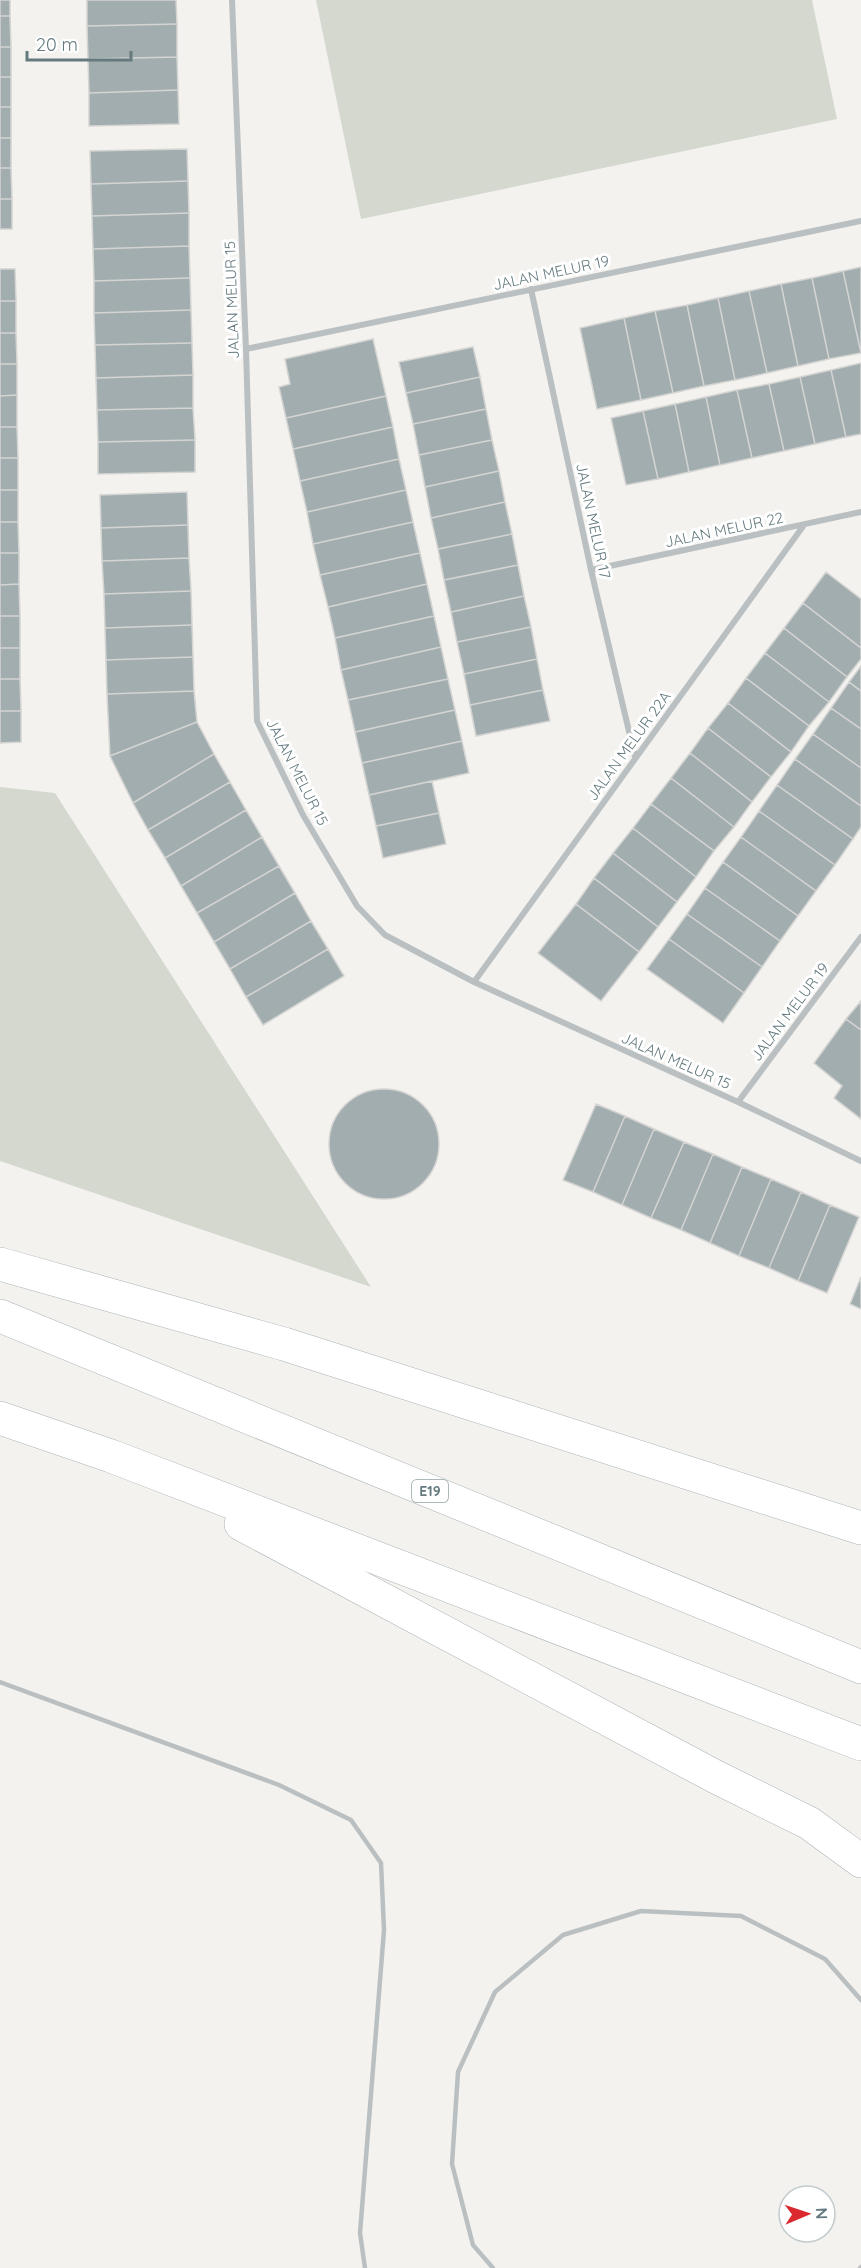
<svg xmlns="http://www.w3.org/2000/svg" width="861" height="2268" viewBox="0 0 861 2268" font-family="Quicksand,sans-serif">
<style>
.green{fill:#d4d8cf}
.building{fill:#a2adaf;stroke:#d4d4d2;stroke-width:1.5}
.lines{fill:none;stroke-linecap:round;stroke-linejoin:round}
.motorway-casing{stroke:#adb3b4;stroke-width:34}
.service{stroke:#bac0c1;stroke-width:4.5}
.minor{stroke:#bac0c1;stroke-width:6}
.motorway{stroke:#fff;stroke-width:33}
.labels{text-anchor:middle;stroke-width:6;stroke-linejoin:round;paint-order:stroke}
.shield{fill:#fff;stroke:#92a2a5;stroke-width:1.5}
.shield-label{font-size:14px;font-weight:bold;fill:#647a7f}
.street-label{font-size:15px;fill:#647a7f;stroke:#fff}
</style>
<rect width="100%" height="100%" fill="#f3f2ef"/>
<path class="green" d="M316,0H812L837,119L361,219Z
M0,787L55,793L371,1287L0,1161Z"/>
<path class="building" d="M0,0H10V16H0Z
M87,0H176L177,24L87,26Z
M0,16H10L11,47H0Z
M177,24V57L88,59L87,26Z
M0,47H11V77H0Z
M177,57L178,90L89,93L88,59Z
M0,77H11V107H0Z
M178,90L179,124L89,126V93Z
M0,107H11V138H0Z
M0,138H11V168H0Z
M187,149L188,181L91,184L90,151Z
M0,168H11L12,199H0Z
M188,181L189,213L92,216L91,184Z
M0,199H12V229H0Z
M189,213V246L93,249L92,216Z
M189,246L190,278L94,281L93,249Z
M861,267V353L843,271Z
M0,269H15L16,301H0Z
M843,271L861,353L829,359L812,278Z
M190,278L191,310L94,313V281Z
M812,278L829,359L798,366L781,284Z
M781,284L798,366L767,373L749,291Z
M749,291L767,373L735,380L718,298Z
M718,298L735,380L704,386L687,305Z
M0,301H16V333H0Z
M687,305L704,386L673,393L655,311Z
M191,310L192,343L95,345L94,313Z
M655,311L673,393L641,400L624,318Z
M624,318L641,400L597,409L580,328Z
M0,333H16L17,364H0Z
M373,339L386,396L286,418L279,387L290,384L285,359Z
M192,343L193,375L96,378L95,345Z
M473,347L480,377L406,393L399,362Z
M861,363V434L846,437L831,370Z
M0,364H17V395L0,396Z
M831,370L846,437L815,444L800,377Z
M193,375V408L97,410L96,378Z
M480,377L486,409L413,424L406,393Z
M800,377L815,444L784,451L769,384Z
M769,384L784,451L752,458L737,390Z
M737,390L752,458L720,465L706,397Z
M17,395V427H0V396Z
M386,396L393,427L293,449L286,418Z
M706,397L720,465L689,472L675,404Z
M675,404L689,472L658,479L643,411Z
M193,408L195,440L98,442L97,410Z
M486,409L492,440L419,455L413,424Z
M643,411L658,479L626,485L611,418Z
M0,427H17L18,458H0Z
M393,427L399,459L300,481L293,449Z
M195,440V472L98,474V442Z
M492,440L499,471L425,487L419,455Z
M0,458H18V490H0Z
M399,459L406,490L307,512L300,481Z
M499,471L505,502L431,518L425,487Z
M0,490H18V522H0Z
M406,490L413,522L313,544L307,512Z
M187,492L188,525L101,528L100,495Z
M505,502L512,534L438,549L431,518Z
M0,522H18L19,553H0Z
M413,522L420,553L320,575L313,544Z
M188,525L189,558L102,561L101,528Z
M512,534L518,565L444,580L438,549Z
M0,553H19V584L0,585Z
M420,553L427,584L328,607L320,575Z
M189,558L191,591L104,594L102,561Z
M518,565L524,596L451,612L444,580Z
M826,572L861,599V648L803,603Z
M19,584L20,616H0V585Z
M427,584L434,616L335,638L328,607Z
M191,591L192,625L105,628L104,594Z
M524,596L531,627L457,642L451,612Z
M803,603L861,648V659L847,677L784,628Z
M0,616H20V648H0Z
M434,616L441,647L341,670L335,638Z
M192,625L193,657L106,660L105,628Z
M531,627L537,659L464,674L457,642Z
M784,628L847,677L829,702L765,653Z
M441,647L448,679L348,700L341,670Z
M0,648H20V679H0Z
M765,653L829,702L809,726L746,678Z
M193,657L194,691L107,694L106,660Z
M537,659L543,690L470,705L464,674Z
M861,666V691L849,682Z
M746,678L809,726L791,752L728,703Z
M0,679H20L21,711H0Z
M448,679L455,710L355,732L348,700Z
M849,682L861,691V729L831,708Z
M543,690L550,721L476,736L470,705Z
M194,691L197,722L110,756L107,694Z
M728,703L791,752L771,777L708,728Z
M831,708L861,729V768L813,734Z
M455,710L462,741L362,763L355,732Z
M0,711H21V742L0,743Z
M197,722L214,754L133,803L110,756Z
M708,728L771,777L752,802L690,753Z
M813,734L861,768V806L795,759Z
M462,741L469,773L369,795L362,763Z
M690,753L752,802L734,827L671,778Z
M214,754L230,782L148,830L133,803Z
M795,759L861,806V827L853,839L777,785Z
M671,778L734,827L714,851L651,804Z
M432,781L439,813L376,826L369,795Z
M230,782L246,810L165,858L148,830Z
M777,785L853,839L835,865L759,811Z
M651,804L714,851L696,877L633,828Z
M246,810L262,837L181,886L165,858Z
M759,811L835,865L816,891L741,837Z
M439,813L446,844L383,858L376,826Z
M633,828L696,877L677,902L613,853Z
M262,837L279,866L197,913L181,886Z
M741,837L816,891L798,916L723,862Z
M613,853L677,902L658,927L594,878Z
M723,862L798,916L780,941L705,888Z
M279,866L295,893L214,942L197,913Z
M594,878L658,927L639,952L576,904Z
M705,888L780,941L762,967L687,914Z
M295,893L311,921L230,969L214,942Z
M576,904L639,952L601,1001L538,953Z
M687,914L762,967L744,993L669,939Z
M311,921L328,949L246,997L230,969Z
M669,939L744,993L723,1023L647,969Z
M328,949L344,976L263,1025L246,997Z
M861,1001V1030L846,1019Z
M846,1019L861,1030V1119L834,1098L842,1086L814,1063Z
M329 1144a55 55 0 1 1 110 0a55 55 0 1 1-110 0Z
M596,1104L625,1116L593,1192L563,1180Z
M625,1116L654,1129L622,1205L593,1192Z
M654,1129L684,1142L651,1218L622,1205Z
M684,1142L713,1154L681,1230L651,1218Z
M713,1154L742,1167L710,1243L681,1230Z
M742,1167L771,1179L739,1256L710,1243Z
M771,1179L801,1192L769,1268L739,1256Z
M801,1192L830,1205L798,1281L769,1268Z
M830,1205L859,1217L827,1293L798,1281Z
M861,1277V1309L850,1304Z"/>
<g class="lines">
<g class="motorway-casing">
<path id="motorway" d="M0,1264L284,1344L861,1528
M0,1316L861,1667
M0,1418L111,1456L861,1744
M241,1524L716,1777L809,1823L861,1861"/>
</g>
<path class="service" d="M0,1682L279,1785L351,1820L381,1863L384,1930L360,2233L365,2268
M493,2268L473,2245L452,2164L458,2072L495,1992L563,1935L641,1911L741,1916L825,1959L861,2000
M860,2268L861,2267"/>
<path class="minor" d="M232,0L246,349L257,721L303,815L357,906L385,935L474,982L738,1102L861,1161
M531,289L591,570L635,757
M246,349L861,221
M591,570L861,512
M474,982L804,525
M738,1102L861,937"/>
<use href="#motorway" class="motorway"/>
</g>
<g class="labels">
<rect class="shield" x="412" y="1480" width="36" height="22" rx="4.5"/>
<g class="shield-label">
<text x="430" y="1496">E19</text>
</g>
<g class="street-label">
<text transform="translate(551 273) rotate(-12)" y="5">JALAN MELUR 19</text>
<text transform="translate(232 300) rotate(-92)" y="5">JALAN MELUR 15</text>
<text transform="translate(593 521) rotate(78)" y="5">JALAN MELUR 17</text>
<text transform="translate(724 530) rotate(-12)" y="5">JALAN MELUR 22</text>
<text transform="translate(629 746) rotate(-54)" y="5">JALAN MELUR 22A</text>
<text transform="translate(297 772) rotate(63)" y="5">JALAN MELUR 15</text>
<text transform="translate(790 1012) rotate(-53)" y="5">JALAN MELUR 19</text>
<text transform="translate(676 1061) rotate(24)" y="5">JALAN MELUR 15</text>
</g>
</g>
<g transform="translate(807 2214) rotate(88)"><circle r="28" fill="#ffffff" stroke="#c1cacc" stroke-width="1.5"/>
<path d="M0-4.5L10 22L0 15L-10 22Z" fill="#da292f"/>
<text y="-9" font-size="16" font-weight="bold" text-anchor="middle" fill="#647a7f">N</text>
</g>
<path d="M27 51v9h104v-9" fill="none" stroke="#647a7f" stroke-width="3"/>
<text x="36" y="51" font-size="18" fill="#647a7f" stroke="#ffffff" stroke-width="4.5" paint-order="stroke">20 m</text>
</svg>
